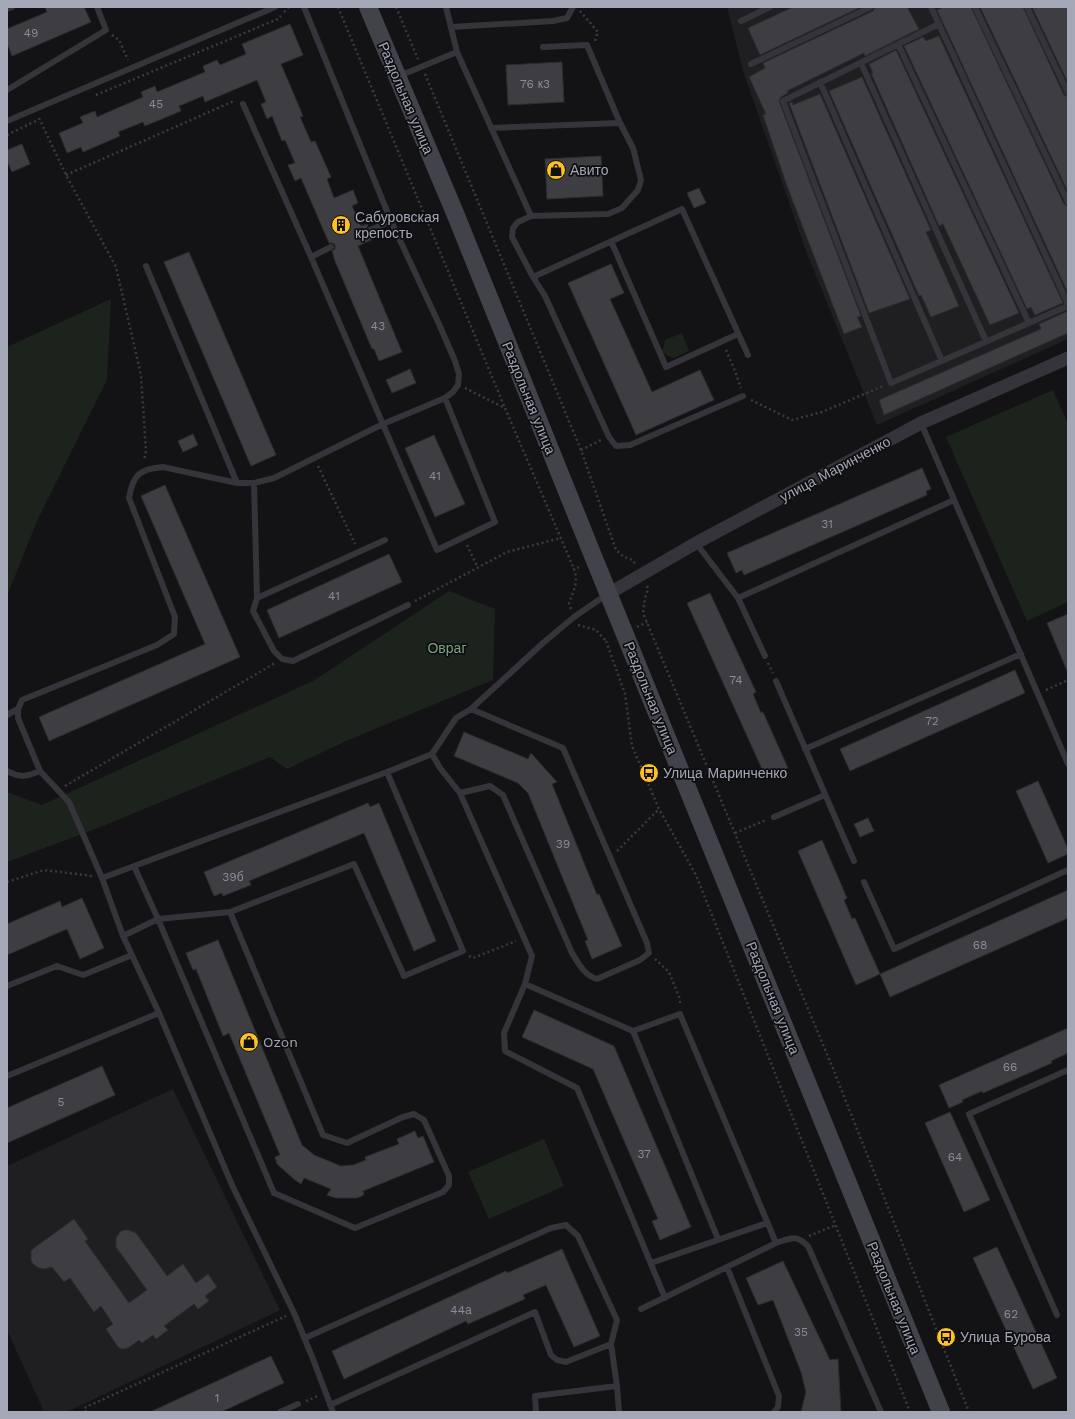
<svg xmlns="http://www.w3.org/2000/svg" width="1075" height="1419" viewBox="0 0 1075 1419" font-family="'Work Sans',sans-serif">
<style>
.built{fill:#1f1f22}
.green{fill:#1b231c}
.building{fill:#3d3d42;stroke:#2d2d31}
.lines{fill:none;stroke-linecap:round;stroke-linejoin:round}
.path{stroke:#3a3b41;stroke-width:2.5;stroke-dasharray:2 3;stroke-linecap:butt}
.lane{stroke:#34343a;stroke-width:6}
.street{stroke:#34343a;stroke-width:13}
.secondary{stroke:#42434a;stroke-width:18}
.labels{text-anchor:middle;stroke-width:3.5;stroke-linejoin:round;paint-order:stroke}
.number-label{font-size:12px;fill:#8a8d99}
.street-label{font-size:14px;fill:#a4a8b6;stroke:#0e0e10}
.poi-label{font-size:14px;fill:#a4a8b6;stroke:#0e0e10;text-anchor:start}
.park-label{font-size:14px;fill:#79a37e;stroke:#0e0e10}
</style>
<rect width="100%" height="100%" fill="#131315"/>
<path class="built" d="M727,7H1068V339L877,425L807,254L744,74Z
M173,1089L280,1310L67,1412H44L7,1330V1166Z"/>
<path class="green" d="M111,299L107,380L37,521L7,596V347Z
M682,333L689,351L674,358L668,356L662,352L665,340Z
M1053,390L1068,424V602L1027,621L946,437Z
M449,591L495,609L493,680L344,742L287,769L270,757L93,830L7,862V792L42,805L313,681Z
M544,1139L564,1186L489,1219L468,1172Z"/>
<path class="building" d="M45,7H84L91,22L12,56L7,43V29L47,12Z
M793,7H861L760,55L748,28Z
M875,7H907L919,29L865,56L864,53L787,91L788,93L781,97L779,101L861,316L857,317L862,327L844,334L787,186L763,115L766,114L749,77L765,68L763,63L873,11Z
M944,7H971L1064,204L1068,206V293L937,10Z
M980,7H1023L1064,95L1068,97V192Z
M1032,7H1068V83Z
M290,24L303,55L281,64L303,116L300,117L311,142L315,141L331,177L327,179L334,198L353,190L358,203L352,206L361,226L367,224L368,226L366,228V231L368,234H372L373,239L358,246L402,352L379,361L374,349H372L335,261L332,251L335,249V245L333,243H329L301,178L295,181L288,165L295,163L285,140L282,141L272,116L267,119L261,104L266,102L257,80L205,102L203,96L179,106L181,111L145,126L143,122L118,132L120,136L83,152L81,147L67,153L59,133L83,123L80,117L95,111L97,117L143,97L141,92L155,86L157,92L205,72L203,66L217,60L220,65L246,54L242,44Z
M939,36L1063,303L1035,315L1031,307L1027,309L904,46L923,37L926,41Z
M896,50L1019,313L990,325L943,224L939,226L871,73H873L869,64Z
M562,62L564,102L508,105L506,65Z
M862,77L931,230L926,232L959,306L931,317L921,295L919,296L829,91Z
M820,94L910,299L869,313L789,103L792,102L793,105Z
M22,144L30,164L12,172L7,161V150Z
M601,156L603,196L547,199L545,159Z
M699,188L706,203L694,208L687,193Z
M189,252L276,455L251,466L164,262Z
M611,264L624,293L610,299L652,392L700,370L714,400L636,435L568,283Z
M1068,311V333L884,415L879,400L1041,329L1039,324Z
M410,369L416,383L392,393L386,380Z
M193,434L198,445L183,452L178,441Z
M434,435L465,504L435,517L405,448Z
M922,468L931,489L926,491L927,495L744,575L742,570L736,573L727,553Z
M165,485L240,657L49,741L39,717L205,644L141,496Z
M389,554L402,582L279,638L267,610Z
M710,593L756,692L753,694L761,713L763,712L788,768L766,778L687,603Z
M1068,614V673L1047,623Z
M1015,670L1025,693L850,771L840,749Z
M464,732L528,759L531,753L557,782L552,784L597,895L599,894L622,946L592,959L585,941L588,940L528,793L518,783L454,756Z
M1038,781L1068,849V854L1048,863L1016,791Z
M368,803L370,807L379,803L436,941L414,951L364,833L249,881L251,885L223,896L222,893L214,896L204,872Z
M868,818L874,831L860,837L854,824Z
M822,840L847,898L844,900L852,919L855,918L880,974L856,985L798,851Z
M1068,890V918L890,997L880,974Z
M82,898L104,948L80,959L67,929L7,955V924L60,901L62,907Z
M218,940L302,1145L314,1155L341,1166L353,1165L366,1160L365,1157L399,1144L397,1139L415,1131L418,1138L423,1136L434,1162L363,1191L364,1195L357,1198H336L327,1195L331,1189L304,1178L301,1184L295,1180L277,1164L275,1157L280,1155L229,1033L223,1036L196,969L193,970L186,953Z
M534,1010L614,1046L691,1227L660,1240L652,1221L658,1219L593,1069L522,1037Z
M1068,1028V1053L1051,1061L1052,1063L983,1093L982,1091L962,1100L963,1102L949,1108L939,1085Z
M102,1066L115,1095L7,1143V1108Z
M950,1112L990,1200L964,1212L925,1123Z
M74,1219L88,1239L85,1241L129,1303L147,1290L116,1247V1238L120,1232L124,1230H128L136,1233L167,1276L183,1264L196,1283L208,1274L217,1287L205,1296L209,1301L198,1309L194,1304L164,1326L168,1330L156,1339L153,1335L142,1343L139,1340L128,1348L122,1349L118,1347L106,1329L113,1324L101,1306L94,1312L70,1278L64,1282L52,1267L44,1269L39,1268L33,1264L31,1260V1251L34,1248Z
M997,1247L1057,1378L1033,1389L973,1258Z
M562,1249L600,1336L574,1347L546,1285L523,1295L525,1299L468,1324L466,1321L344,1379L332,1351L506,1271L507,1273Z
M783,1261L830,1360L838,1359L841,1412H801L806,1392L801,1372L773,1300L758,1305L746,1278Z
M271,1356L284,1383L221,1412H150Z"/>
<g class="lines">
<path class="path" d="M338,7L505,408
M396,7L418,59
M580,11L598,32L595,41
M284,12L289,7
M112,35L119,40L128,60
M425,74L581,450L616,550L624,557L633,560L635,564
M96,95L278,19L281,16
M39,118L66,175L116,267L141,375L146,451L144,461
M7,135L38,120
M66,175L234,101
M726,350L735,371L741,388
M465,388L505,408L574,569
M751,400L792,420L822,412L883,386
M581,450L601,440
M318,466L355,544
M467,545L478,568
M647,586L648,589L645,598L643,613L834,1071L969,1412
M415,601L507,552L561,538
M571,609L569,603C573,592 579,582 574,569L582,566
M578,625L596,630L606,641H607
M637,627L647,622
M606,641L625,694L632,746L659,809L696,875L910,1412
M768,663L773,673
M1046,690L1068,680
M65,786L275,663
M735,833L766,820
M617,851L659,809
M7,882L44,870L92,876
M469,956L473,958L516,941
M655,959L669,972L680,999V1005
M809,1236L836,1225
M306,1401L318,1396
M86,1412L84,1408L286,1316"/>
<path class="lane" d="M304,7L391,221L439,324L455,361L459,374L458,385L453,392L445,398L383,424L274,478L254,483H237L163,467C140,469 133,474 129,498L175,617L174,634L157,645L22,700L18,709V718L40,771L69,802L102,878L123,936L159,1013L232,1185L294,1313L313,1359L333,1412
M446,7L457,52
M931,7L1068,304
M975,7L1068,202
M1027,7L1068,93
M7,9L12,7
M741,21L770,7
M939,24L783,101L891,383L1068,306
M451,27L553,21L567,18L573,7
M898,44L1029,323
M861,63L986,341
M751,64L871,7
M399,76L457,52L531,216L518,222L513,228L512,237L533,277L545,296L609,437L616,446L630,445L743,396
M820,82L942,361
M7,90L106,30L97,7
M243,104L311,257
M7,121L275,7
M491,128L620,123L587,45L543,47
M531,216L608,214L622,208L638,190L641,180L633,148L620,123
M370,230L391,221
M611,241L666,367L738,334
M331,247L311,257L437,550L495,522L445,398
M146,266L237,483
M533,277L682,209L748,355
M921,423L1068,764
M254,483L257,598L253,611L274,651L282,659L293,661L408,605
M696,543L738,598L954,500
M257,598L385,540
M738,598L765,656
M776,681L854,861
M7,715L18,709
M805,749L1021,654
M432,754L440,768L460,793L532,956L525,984L633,1031L680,1014L776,1243C791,1238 796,1234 808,1246L881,1412
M7,771C21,778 25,777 40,771
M460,793L490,786L503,795L572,953C579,964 584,975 597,979L640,960L649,953L647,943L563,748L471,709
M774,817L825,795
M102,878L387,772L432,754L456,718L471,709L543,643L574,617L606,595
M864,882L894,949L1068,870
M230,912L354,864L404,976L463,951L387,772
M123,936L158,919L274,1193L355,1228L443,1192L449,1185V1176L424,1120L414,1114L403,1117L347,1143L323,1135L230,912L158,919L134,866
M525,984L504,1033L505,1051L577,1088L632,1218L665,1298
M7,986L57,966L83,975L132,955
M633,1031L718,1239
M7,1076L159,1013
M651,1263L767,1223
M727,1267L779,1396L778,1407L774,1412
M641,1309L776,1243
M1057,1315L969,1114L1068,1070
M305,1338L551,1228L566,1225L578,1236L617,1320L611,1344L617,1386
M330,1405L535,1312L551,1355L557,1360L566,1362L611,1344
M280,1412L298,1404
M536,1412L535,1396L617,1386L619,1412"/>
<path class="street" d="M608,594L696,543L921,423L1068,358"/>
<path class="secondary" d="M368,7L455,213L589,546L941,1412"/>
</g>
<defs>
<g id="shop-disc" transform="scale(1)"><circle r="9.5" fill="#fec122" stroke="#0e0e10"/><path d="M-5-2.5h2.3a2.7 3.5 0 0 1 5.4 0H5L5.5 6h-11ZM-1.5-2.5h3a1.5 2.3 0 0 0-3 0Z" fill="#111"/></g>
<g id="building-disc" transform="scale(1)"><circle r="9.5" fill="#fec122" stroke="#0e0e10"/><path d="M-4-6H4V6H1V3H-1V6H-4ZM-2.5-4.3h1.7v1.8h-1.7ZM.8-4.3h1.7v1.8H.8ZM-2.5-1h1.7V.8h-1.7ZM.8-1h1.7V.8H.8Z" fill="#111"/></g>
<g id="bus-disc" transform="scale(1)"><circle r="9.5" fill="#fec122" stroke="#0e0e10"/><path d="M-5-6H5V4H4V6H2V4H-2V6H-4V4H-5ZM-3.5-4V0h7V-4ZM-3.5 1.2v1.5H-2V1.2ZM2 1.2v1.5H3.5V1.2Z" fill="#111"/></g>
</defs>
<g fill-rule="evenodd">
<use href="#shop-disc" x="556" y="170"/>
<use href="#building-disc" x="341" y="225"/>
<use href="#bus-disc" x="649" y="773"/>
<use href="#shop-disc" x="249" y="1042"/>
<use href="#bus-disc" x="946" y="1337"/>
</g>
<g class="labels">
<g class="number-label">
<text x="31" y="37">49</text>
<text x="535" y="88">76 к3</text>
<text x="156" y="108">45</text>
<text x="378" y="330">43</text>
<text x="435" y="480">41</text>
<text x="827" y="528">31</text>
<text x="334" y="600">41</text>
<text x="736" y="684">74</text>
<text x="932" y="725">72</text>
<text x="563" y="848">39</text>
<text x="233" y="881">39б</text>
<text x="980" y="949">68</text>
<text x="1010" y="1071">66</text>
<text x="61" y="1106">5</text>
<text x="644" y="1158">37</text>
<text x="955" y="1161">64</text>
<text x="461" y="1314">44а</text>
<text x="1011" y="1318">62</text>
<text x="801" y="1336">35</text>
<text x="217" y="1402">1</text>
</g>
<g class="street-label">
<text transform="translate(406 98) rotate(67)" y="5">Раздольная улица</text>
<text transform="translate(529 398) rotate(68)" y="5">Раздольная улица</text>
<text transform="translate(835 469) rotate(-28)" y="5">улица Маринченко</text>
<text transform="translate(651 698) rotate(68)" y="5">Раздольная улица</text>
<text transform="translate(773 998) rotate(68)" y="5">Раздольная улица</text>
<text transform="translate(894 1298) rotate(68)" y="5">Раздольная улица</text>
</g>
<g class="poi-label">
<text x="570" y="175">Авито</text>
<text x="355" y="222">Сабуровская<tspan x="355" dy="16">крепость</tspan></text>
<text x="663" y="778">Улица Маринченко</text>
<text x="263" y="1047">Ozon</text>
<text x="960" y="1342">Улица Бурова</text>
</g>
<g class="park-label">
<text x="447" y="653">Овраг</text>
</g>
</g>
<rect width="1075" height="1419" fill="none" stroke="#a4a8b6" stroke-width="16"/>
</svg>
